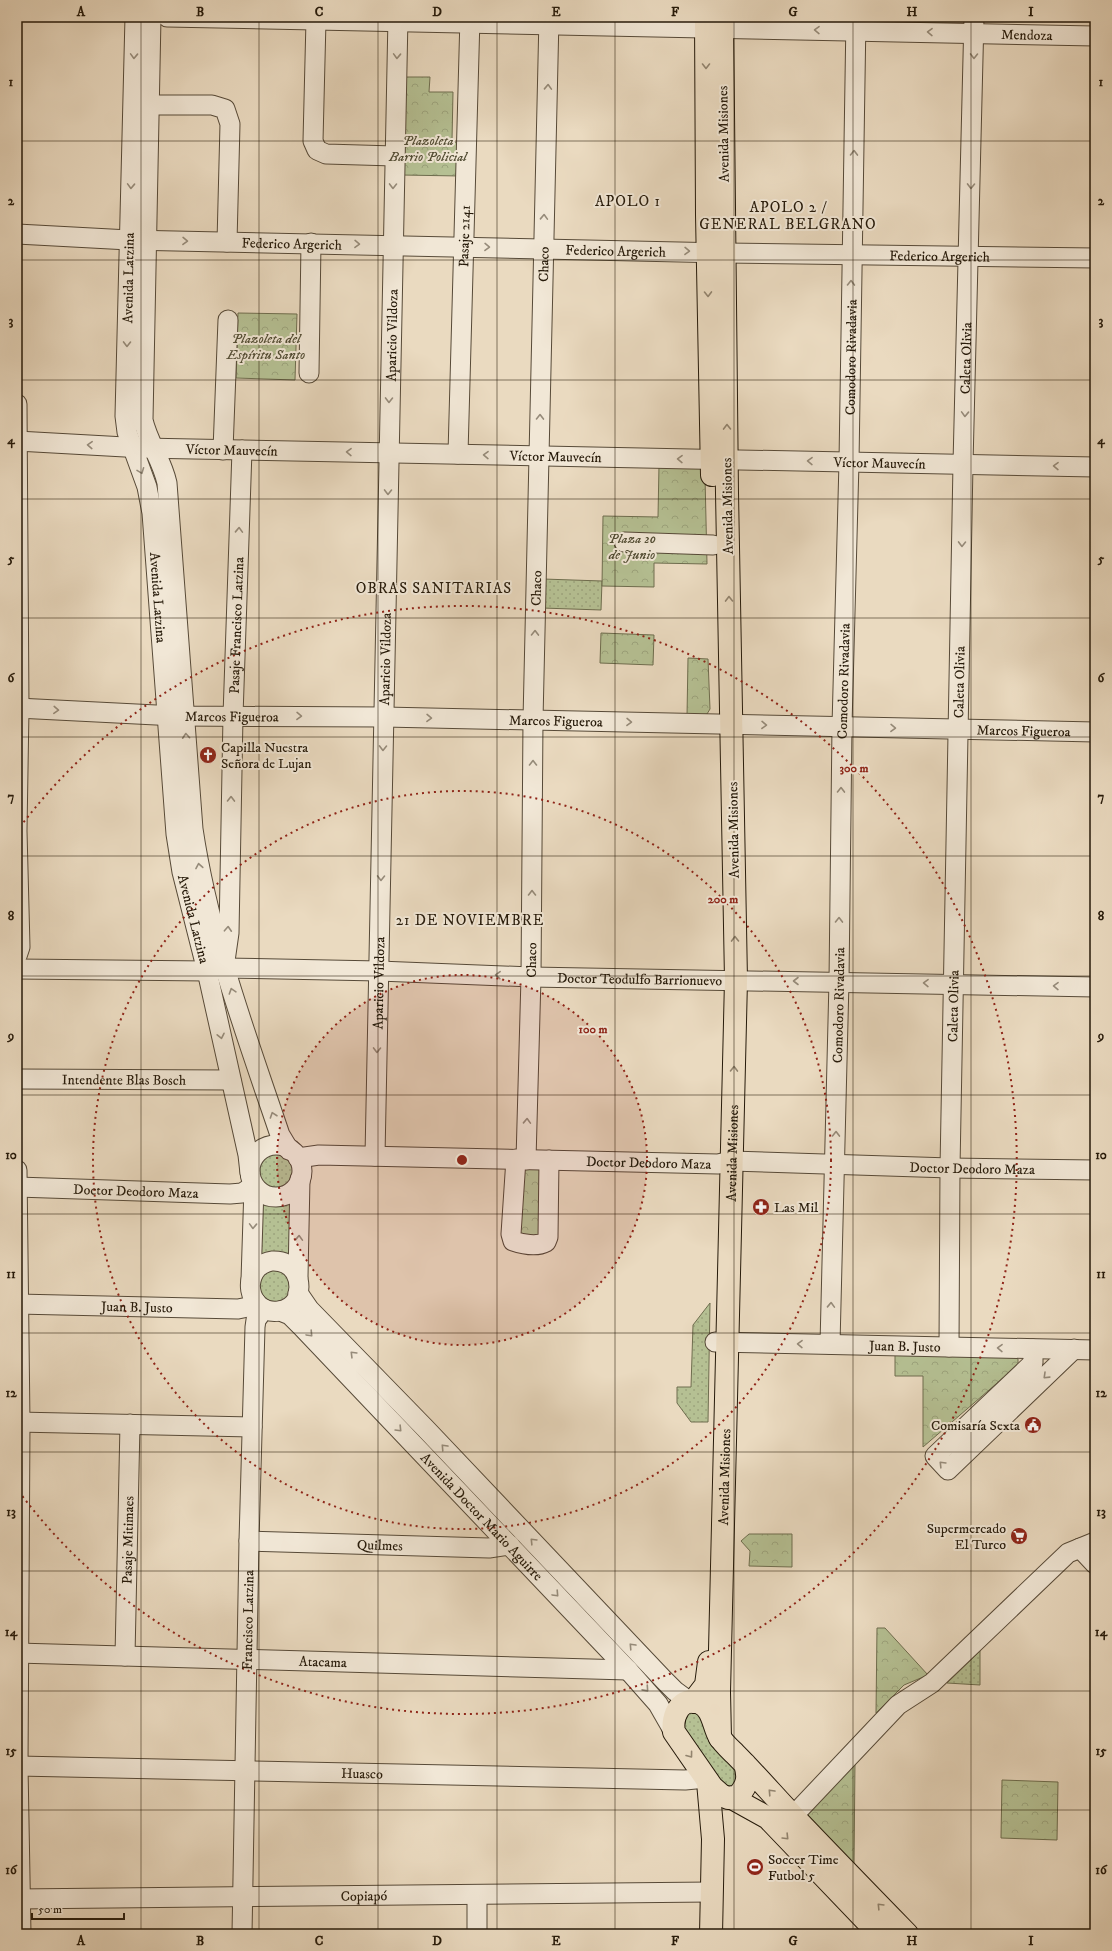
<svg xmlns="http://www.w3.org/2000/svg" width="1112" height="1951" viewBox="0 0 1112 1951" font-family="'IM FELL DW Pica',serif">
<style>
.grass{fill:url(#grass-dots);stroke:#6e6d4e}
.forest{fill:url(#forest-crowns);stroke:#6e6d4e}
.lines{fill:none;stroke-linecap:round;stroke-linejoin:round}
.minor-casing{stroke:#574a38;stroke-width:21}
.major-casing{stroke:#261a0a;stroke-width:24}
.minor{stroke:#f1e7d6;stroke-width:19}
.major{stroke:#eadac0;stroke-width:22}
.oneway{stroke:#968b7a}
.oneway2{stroke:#92846e}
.grid{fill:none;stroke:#261a0a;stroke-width:1;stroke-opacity:0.55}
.ring{fill:none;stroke:#8f2418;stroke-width:2;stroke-dasharray:2 4}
.labels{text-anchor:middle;stroke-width:4;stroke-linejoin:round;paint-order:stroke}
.street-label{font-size:14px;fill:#261a0a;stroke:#f1e7d6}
.park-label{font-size:14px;font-style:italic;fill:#514c33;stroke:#f1e7d6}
.poi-label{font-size:14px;fill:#261a0a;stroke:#f1e7d6;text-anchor:start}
.neighbourhood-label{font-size:15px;letter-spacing:1px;fill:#261a0a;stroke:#f1e7d6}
.centre{fill:#8f2418;stroke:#f1e7d6;stroke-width:2}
.ring-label{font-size:12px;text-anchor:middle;font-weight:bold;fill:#8f2418;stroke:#f1e7d6;stroke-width:4;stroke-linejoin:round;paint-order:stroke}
.neatline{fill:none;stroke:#261a0a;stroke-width:1.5}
.grid-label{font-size:13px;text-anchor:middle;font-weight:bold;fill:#261a0a}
</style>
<defs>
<pattern id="grass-dots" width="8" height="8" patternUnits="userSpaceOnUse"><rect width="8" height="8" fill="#b5c093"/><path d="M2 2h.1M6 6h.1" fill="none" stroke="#9ca47d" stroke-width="1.8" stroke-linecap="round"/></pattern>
<pattern id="forest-crowns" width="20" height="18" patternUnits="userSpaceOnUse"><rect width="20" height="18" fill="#b5c093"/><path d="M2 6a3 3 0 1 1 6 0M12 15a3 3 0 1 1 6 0" fill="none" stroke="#9ca47d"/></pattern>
</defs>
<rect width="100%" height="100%" fill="#eadac0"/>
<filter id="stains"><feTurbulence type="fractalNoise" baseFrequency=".005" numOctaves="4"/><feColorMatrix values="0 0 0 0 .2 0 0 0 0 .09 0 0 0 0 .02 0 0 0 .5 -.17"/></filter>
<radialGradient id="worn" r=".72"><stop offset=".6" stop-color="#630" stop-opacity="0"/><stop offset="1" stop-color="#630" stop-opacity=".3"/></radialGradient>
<path class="grass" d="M543,579L602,581L601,610L542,608Z
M259 1172a18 18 0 1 1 36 0a18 18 0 1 1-36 0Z
M258,1196C270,1202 279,1203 290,1198L293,1258L256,1259Z
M271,1268L287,1272L291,1293C280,1305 275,1305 261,1296L258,1279Z
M710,1303L708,1422H691L677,1403V1387H691L693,1325Z
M980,1651V1685L947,1683Z
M698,1710L725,1759L735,1768L741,1778L728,1792L683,1730V1714Z"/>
<path class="forest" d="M403,77H430L429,92H453L452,140L460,145V176L401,175Z
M238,313L297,314L295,380L236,378Z
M659,465L702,468L705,476L707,564L654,563V587L602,586L603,516L658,517Z
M601,633L654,635L653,665L600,663Z
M688,658L708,659L710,709L707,714L687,716Z
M525,1168H540L543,1234L537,1238L520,1237L519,1173Z
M895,1353L1013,1355L1018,1359V1365L923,1447V1376H895Z
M749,1534H792V1567L749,1566L750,1551L741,1541Z
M877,1628H885L928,1675L904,1685L876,1713Z
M855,1761L854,1865L806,1818L807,1809Z
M1002,1780L1058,1782L1057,1840L1001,1838Z"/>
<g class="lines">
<g class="minor-casing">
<g id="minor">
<path id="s1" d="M135,17L125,416L127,432L147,487L152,513L176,834L182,872L207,971L248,1155L250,1173"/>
<path d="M151,17L143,420C148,442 162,460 167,483L193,829C209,936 246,1034 280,1135L289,1150"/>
<path id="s2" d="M167,17L1095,36"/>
<path d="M316,20L313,141L317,150L326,154L394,156"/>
<path d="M149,105H212L225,109L230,124L227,242"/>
<path id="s3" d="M17,234L129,240L725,253L1095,258"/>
<path d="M309,373L311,243"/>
<path d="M17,404L19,709L17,831L20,947L17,956"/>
<path id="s4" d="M17,441L143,448L1095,467"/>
<path d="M223,450L228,320"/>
<path id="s5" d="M458,454L470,17"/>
<path d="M624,542L713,545"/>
<path id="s6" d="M17,708L176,716L384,717L1095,732"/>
<path id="s7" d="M225,961L229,933L233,716L242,450"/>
<path id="s8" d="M17,969L207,971L224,968L379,971L531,977L1095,987"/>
<path id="s9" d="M17,1079L231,1080"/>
<circle cx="276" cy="1171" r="26"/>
<path id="s10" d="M375,1156L398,17"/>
<path id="s11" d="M298,1158L319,1155L718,1164L731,1161L950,1168L1095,1170"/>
<path d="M516,1159L511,1234L513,1241C522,1244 537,1247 546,1242L548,1237L549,1160"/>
<path id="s12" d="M526,1160L531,977L533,720L549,17"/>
<path d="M17,1170L20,1422L18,1766L21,1934"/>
<path id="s13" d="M17,1187L230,1194L242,1193L253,1186"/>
<path d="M272,1261C294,1260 303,1279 297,1299C293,1306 287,1310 279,1311C247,1316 238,1267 272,1261Z"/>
<path d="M298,1277L300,1179"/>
<path d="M251,1280L254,1187"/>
<path d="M298,1293L309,1309L425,1428L664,1680L675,1691L690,1702"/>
<path id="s14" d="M17,1304L238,1309L248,1307L256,1302"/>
<path id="s15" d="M280,1311L290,1315L301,1326L628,1670L658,1704L674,1732"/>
<path id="s16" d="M715,1342L1095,1350"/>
<path id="s17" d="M830,1344L839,981L842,726L849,462L856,17"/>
<path id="s18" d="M949,1347L950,1168L963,464L974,17"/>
<path d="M1033,1349V1363L935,1456L948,1470L1074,1349"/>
<path d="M17,1422L252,1427"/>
<path id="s19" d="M249,1541L489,1548L510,1545"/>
<path d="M1080,1548L1095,1564"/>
<path id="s20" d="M17,1653L628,1670"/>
<path id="s21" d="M125,1656L130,1424"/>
<path id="s22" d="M18,1766L685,1780L706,1778"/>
<path d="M793,1816L898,1705L932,1683L1068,1553L1095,1542"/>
<path d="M477,1895V1934"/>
<path id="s23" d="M17,1899L711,1892"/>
<path id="s24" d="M242,1934L249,1541L255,1327L256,1320L264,1309"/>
</g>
</g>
<g class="major-casing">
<g id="major">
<path d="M706,17L707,215L712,475"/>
<path d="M693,1702L706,1685L709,1662"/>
<path id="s25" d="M720,1738L719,1692L736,980L727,493L722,17"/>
<path d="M745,1764C749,1777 748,1785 738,1796L728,1798L721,1795L712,1787L674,1732C671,1717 681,1694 700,1703C713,1709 713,1725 719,1736C723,1743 730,1749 735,1754C755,1774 774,1796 793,1816C831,1856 869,1895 907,1934"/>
<path d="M708,1782L713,1839L711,1934"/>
<path d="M732,1798L768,1818L879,1934"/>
</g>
</g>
<use href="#minor" class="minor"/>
<use href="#major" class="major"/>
</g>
<defs><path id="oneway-chevron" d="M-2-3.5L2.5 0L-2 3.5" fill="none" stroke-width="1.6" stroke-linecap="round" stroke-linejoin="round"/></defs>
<g class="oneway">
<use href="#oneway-chevron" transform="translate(817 30) rotate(-179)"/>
<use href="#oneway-chevron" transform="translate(930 32) rotate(-179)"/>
<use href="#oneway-chevron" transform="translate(134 56) rotate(92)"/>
<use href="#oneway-chevron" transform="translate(397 56) rotate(92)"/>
<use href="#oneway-chevron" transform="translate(974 56) rotate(91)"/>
<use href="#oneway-chevron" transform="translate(548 87) rotate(-88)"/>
<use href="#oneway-chevron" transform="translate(854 153) rotate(-89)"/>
<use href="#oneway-chevron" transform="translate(131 186) rotate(92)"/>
<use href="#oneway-chevron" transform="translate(393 186) rotate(91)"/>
<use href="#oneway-chevron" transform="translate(971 186) rotate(91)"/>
<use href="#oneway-chevron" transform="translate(544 217) rotate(-88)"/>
<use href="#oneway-chevron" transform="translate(185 241) rotate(1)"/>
<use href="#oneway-chevron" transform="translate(357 244) rotate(1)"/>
<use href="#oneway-chevron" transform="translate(487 247) rotate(1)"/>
<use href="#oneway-chevron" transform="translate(687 251) rotate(1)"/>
<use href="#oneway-chevron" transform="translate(851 283) rotate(-89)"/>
<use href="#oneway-chevron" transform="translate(127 344) rotate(91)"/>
<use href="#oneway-chevron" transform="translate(389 400) rotate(91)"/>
<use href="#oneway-chevron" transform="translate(965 414) rotate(92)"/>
<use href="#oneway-chevron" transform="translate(540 417) rotate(-89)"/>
<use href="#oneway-chevron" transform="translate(90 445) rotate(-177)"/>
<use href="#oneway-chevron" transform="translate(349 452) rotate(-179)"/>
<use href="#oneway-chevron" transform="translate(486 455) rotate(-179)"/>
<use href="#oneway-chevron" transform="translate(680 459) rotate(-179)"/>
<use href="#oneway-chevron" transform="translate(810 461) rotate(-179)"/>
<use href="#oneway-chevron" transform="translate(1056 466) rotate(-179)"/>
<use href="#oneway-chevron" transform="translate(141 471) rotate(69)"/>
<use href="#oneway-chevron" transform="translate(388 492) rotate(91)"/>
<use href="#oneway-chevron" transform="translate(239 530) rotate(-88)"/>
<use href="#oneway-chevron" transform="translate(962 544) rotate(91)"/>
<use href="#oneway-chevron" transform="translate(535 633) rotate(-89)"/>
<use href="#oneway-chevron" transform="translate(56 710) rotate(3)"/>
<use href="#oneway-chevron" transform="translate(299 716) rotate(1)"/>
<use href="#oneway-chevron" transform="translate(429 718) rotate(1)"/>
<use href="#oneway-chevron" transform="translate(629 722) rotate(1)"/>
<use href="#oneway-chevron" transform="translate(764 725) rotate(1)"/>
<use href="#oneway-chevron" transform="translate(893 728) rotate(1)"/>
<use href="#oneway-chevron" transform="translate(186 736) rotate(-94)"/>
<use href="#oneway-chevron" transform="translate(383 748) rotate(91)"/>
<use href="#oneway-chevron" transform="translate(533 763) rotate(-90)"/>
<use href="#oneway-chevron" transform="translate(841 790) rotate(-89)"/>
<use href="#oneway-chevron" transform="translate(231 799) rotate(-89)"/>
<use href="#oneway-chevron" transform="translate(199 866) rotate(-100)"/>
<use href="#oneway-chevron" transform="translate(381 878) rotate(91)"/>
<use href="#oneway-chevron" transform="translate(532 893) rotate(-90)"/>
<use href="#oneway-chevron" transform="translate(839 920) rotate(-89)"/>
<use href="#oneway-chevron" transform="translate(228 929) rotate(-87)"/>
<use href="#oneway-chevron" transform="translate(498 975) rotate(-178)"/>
<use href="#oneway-chevron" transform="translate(796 981) rotate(-180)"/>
<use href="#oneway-chevron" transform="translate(926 983) rotate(-179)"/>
<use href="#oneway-chevron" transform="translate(1056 986) rotate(-179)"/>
<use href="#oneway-chevron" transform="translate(232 991) rotate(-108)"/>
<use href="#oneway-chevron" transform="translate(221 1036) rotate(78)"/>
<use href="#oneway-chevron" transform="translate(377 1050) rotate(91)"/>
<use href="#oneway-chevron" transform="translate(273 1115) rotate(-109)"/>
<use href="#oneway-chevron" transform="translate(527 1121) rotate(-88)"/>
<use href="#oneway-chevron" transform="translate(836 1134) rotate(-89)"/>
<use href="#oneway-chevron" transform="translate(253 1226) rotate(92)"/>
<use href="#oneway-chevron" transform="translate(299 1238) rotate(-88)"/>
<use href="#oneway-chevron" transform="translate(831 1305) rotate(-88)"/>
<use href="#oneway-chevron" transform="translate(310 1334) rotate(47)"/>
<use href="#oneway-chevron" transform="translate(800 1344) rotate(-179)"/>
<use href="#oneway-chevron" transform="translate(1000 1348) rotate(-179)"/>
<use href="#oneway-chevron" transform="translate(353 1354) rotate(-135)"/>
<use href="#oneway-chevron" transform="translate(1046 1376) rotate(136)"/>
<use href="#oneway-chevron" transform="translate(399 1429) rotate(46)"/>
<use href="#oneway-chevron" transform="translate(444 1447) rotate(-133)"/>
<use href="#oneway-chevron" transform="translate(942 1464) rotate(-134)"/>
<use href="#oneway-chevron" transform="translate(533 1541) rotate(-134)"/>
<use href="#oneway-chevron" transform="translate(556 1594) rotate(47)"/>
<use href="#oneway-chevron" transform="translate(632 1646) rotate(-133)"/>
<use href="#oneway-chevron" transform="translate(646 1689) rotate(48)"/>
</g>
<g class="oneway2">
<use href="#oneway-chevron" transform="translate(706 66) rotate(90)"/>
<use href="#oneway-chevron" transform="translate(708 294) rotate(89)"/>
<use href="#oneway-chevron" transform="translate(727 427) rotate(-91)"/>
<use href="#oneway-chevron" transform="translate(729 599) rotate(-91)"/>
<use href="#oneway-chevron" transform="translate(735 939) rotate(-91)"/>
<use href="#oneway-chevron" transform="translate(734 1069) rotate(-89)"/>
<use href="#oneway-chevron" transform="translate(690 1755) rotate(53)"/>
<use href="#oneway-chevron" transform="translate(771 1792) rotate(-133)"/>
<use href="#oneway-chevron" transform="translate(786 1837) rotate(46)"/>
<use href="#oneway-chevron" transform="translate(880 1906) rotate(-134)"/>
</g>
<path class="grid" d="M141,17V1934M259,17V1934M378,17V1934M497,17V1934M615,17V1934M734,17V1934M853,17V1934M971,17V1934M17,141H1095M17,260H1095M17,380H1095M17,499H1095M17,618H1095M17,737H1095M17,856H1095M17,976H1095M17,1095H1095M17,1214H1095M17,1333H1095M17,1452H1095M17,1571H1095M17,1691H1095M17,1810H1095"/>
<circle cx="462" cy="1160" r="185" fill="#8f2418" fill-opacity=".12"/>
<g class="ring">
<circle cx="462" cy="1160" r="185"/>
<circle cx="462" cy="1160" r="369"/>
<path d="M20 827A554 554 0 1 1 20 1493"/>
</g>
<defs>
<g id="church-disc" transform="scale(0.9)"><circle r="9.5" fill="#8f2418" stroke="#f1e7d6"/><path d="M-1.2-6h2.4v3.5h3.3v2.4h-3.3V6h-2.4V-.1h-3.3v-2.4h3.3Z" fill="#fff"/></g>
<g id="pharmacy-disc" transform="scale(0.9)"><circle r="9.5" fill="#8f2418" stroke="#f1e7d6"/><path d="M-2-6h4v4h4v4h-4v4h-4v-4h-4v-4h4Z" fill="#fff"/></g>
<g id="civic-disc" transform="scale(0.9)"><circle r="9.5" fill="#8f2418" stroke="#f1e7d6"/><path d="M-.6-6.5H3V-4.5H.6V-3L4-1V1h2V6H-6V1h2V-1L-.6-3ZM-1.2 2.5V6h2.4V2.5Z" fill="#fff"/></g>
<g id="supermarket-disc" transform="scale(0.9)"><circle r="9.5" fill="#8f2418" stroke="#f1e7d6"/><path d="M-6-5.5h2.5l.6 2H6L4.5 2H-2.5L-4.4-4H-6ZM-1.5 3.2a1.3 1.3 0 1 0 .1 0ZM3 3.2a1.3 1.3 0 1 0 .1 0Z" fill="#fff"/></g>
<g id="stadium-disc" transform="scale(0.9)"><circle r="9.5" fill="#8f2418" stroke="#f1e7d6"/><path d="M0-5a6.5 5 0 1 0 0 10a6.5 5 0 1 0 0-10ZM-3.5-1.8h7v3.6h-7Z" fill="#fff"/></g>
</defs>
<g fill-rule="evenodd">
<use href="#church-disc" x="208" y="755"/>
<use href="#pharmacy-disc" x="761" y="1207"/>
<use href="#civic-disc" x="1033" y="1425"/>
<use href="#supermarket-disc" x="1019" y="1536"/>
<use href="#stadium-disc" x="755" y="1867"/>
</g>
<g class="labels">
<g class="street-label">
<text dy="5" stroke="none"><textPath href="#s2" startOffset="860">Mendoza</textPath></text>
<text transform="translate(723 134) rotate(-91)" y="5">Avenida Misiones</text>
<text dy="5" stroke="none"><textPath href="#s5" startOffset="218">Pasaje 2141</textPath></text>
<text dy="5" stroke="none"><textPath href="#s3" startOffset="275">Federico Argerich</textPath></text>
<text dy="5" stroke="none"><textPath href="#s3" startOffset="599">Federico Argerich</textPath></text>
<text dy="5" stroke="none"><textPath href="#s3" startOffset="923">Federico Argerich</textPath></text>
<text dy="5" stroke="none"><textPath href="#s12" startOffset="896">Chaco</textPath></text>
<text transform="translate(128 278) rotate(-89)" y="5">Avenida Latzina</text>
<text dy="5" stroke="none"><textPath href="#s10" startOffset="821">Aparicio Vildoza</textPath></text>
<text dy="5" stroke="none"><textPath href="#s17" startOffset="987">Comodoro Rivadavia</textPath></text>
<text dy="5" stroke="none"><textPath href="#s18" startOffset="989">Caleta Olivia</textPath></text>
<text dy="5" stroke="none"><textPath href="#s4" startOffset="215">Víctor Mauvecín</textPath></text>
<text dy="5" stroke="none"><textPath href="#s4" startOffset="539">Víctor Mauvecín</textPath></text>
<text dy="5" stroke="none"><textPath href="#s4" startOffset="863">Víctor Mauvecín</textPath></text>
<text transform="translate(727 506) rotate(-91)" y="5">Avenida Misiones</text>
<text dy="5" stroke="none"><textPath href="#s12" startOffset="572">Chaco</textPath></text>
<text dy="5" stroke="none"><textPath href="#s1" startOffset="585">Avenida Latzina</textPath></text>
<text dy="5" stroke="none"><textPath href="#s7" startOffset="336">Pasaje Francisco Latzina</textPath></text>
<text dy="5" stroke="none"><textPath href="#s10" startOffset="497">Aparicio Vildoza</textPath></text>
<text dy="5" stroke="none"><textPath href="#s17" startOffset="663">Comodoro Rivadavia</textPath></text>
<text dy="5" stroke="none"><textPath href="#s18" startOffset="665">Caleta Olivia</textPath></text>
<text dy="5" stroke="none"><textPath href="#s6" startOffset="215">Marcos Figueroa</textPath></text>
<text dy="5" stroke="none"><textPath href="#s6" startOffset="539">Marcos Figueroa</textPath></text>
<text dy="5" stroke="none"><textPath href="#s6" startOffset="1007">Marcos Figueroa</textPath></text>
<text transform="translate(733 830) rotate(-91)" y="5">Avenida Misiones</text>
<text dy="5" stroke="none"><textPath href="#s1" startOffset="909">Avenida Latzina</textPath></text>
<text dy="5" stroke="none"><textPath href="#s12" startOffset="200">Chaco</textPath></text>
<text dy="5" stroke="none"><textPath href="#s8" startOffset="623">Doctor Teodulfo Barrionuevo</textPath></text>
<text dy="5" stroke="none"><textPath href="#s10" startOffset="173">Aparicio Vildoza</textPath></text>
<text dy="5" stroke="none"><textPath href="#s17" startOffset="339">Comodoro Rivadavia</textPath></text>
<text dy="5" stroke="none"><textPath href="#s18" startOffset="341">Caleta Olivia</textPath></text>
<text dy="5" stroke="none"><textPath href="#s9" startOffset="107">Intendente Blas Bosch</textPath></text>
<text dy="5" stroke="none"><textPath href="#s25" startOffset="585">Avenida Misiones</textPath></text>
<text dy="5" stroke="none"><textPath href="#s11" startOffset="351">Doctor Deodoro Maza</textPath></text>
<text dy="5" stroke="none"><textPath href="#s11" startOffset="675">Doctor Deodoro Maza</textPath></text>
<text dy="5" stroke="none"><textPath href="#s13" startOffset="119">Doctor Deodoro Maza</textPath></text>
<text dy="5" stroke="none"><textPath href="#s14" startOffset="120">Juan B. Justo</textPath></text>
<text dy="5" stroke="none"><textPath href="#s16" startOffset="190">Juan B. Justo</textPath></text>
<text dy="5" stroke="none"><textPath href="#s25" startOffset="261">Avenida Misiones</textPath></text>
<text dy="5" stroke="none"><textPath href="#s15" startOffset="289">Avenida Doctor Mario Aguirre</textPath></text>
<text dy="5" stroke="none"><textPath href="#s21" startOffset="116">Pasaje Mitimaes</textPath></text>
<text dy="5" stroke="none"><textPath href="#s19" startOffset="131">Quilmes</textPath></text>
<text dy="5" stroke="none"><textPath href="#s24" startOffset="314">Francisco Latzina</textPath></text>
<text dy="5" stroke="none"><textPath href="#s20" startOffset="306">Atacama</textPath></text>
<text dy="5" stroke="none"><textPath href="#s22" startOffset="344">Huasco</textPath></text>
<text dy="5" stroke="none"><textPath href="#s23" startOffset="347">Copiapó</textPath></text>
</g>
<g class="park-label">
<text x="428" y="145">Plazoleta<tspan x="428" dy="16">Barrio Policial</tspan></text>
<text x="266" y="343">Plazoleta del<tspan x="266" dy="16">Espíritu Santo</tspan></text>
<text x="632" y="543">Plaza 20<tspan x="632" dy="16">de Junio</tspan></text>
</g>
<g class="poi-label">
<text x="221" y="752">Capilla Nuestra<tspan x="221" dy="16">Señora de Lujan</tspan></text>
<text x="774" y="1212">Las Mil</text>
<text x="1020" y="1430" text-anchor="end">Comisaría Sexta</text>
<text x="1006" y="1533" text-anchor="end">Supermercado<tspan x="1006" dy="16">El Turco</tspan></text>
<text x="768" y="1864">Soccer Time<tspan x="768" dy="16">Futbol 5</tspan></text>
</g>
<g class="neighbourhood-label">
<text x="628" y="206">APOLO 1</text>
<text x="788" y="212">APOLO 2 /<tspan x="788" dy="17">GENERAL BELGRANO</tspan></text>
<text x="434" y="593">OBRAS SANITARIAS</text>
<text x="470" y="925">21 DE NOVIEMBRE</text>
</g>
</g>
<circle cx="462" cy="1160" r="6" class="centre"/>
<g class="ring-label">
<text x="854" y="772">300 m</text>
<text x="723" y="903">200 m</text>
<text x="593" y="1033">100 m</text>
</g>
<rect width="1112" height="1951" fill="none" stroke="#eadac0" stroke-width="44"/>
<path d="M32 1913v6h92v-6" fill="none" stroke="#261a0a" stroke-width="2"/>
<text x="38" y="1913" font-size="12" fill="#261a0a" stroke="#f1e7d6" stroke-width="3" paint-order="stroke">50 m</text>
<rect x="22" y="22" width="1068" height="1907" class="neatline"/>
<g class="grid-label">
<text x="81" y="16">A</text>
<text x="200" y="16">B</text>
<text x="319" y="16">C</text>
<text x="437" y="16">D</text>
<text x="556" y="16">E</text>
<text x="675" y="16">F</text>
<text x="793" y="16">G</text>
<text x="912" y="16">H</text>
<text x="1031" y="16">I</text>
<text x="11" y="86">1</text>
<text x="1101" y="86">1</text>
<text x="11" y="205">2</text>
<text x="1101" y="205">2</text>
<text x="11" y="325">3</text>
<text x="1101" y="325">3</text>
<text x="11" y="444">4</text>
<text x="1101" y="444">4</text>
<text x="11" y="563">5</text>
<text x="1101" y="563">5</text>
<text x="11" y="682">6</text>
<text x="1101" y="682">6</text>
<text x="11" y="801">7</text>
<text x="1101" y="801">7</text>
<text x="11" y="920">8</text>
<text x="1101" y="920">8</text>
<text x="11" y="1040">9</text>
<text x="1101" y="1040">9</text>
<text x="11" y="1159">10</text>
<text x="1101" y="1159">10</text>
<text x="11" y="1278">11</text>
<text x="1101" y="1278">11</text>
<text x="11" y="1397">12</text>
<text x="1101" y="1397">12</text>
<text x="11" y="1516">13</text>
<text x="1101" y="1516">13</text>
<text x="11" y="1636">14</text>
<text x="1101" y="1636">14</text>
<text x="11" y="1755">15</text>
<text x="1101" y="1755">15</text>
<text x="11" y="1874">16</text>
<text x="1101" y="1874">16</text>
<text x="81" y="1945">A</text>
<text x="200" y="1945">B</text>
<text x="319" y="1945">C</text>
<text x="437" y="1945">D</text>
<text x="556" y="1945">E</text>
<text x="675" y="1945">F</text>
<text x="793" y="1945">G</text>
<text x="912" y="1945">H</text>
<text x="1031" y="1945">I</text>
</g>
<rect width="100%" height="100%" filter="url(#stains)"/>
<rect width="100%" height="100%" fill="url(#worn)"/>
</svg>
